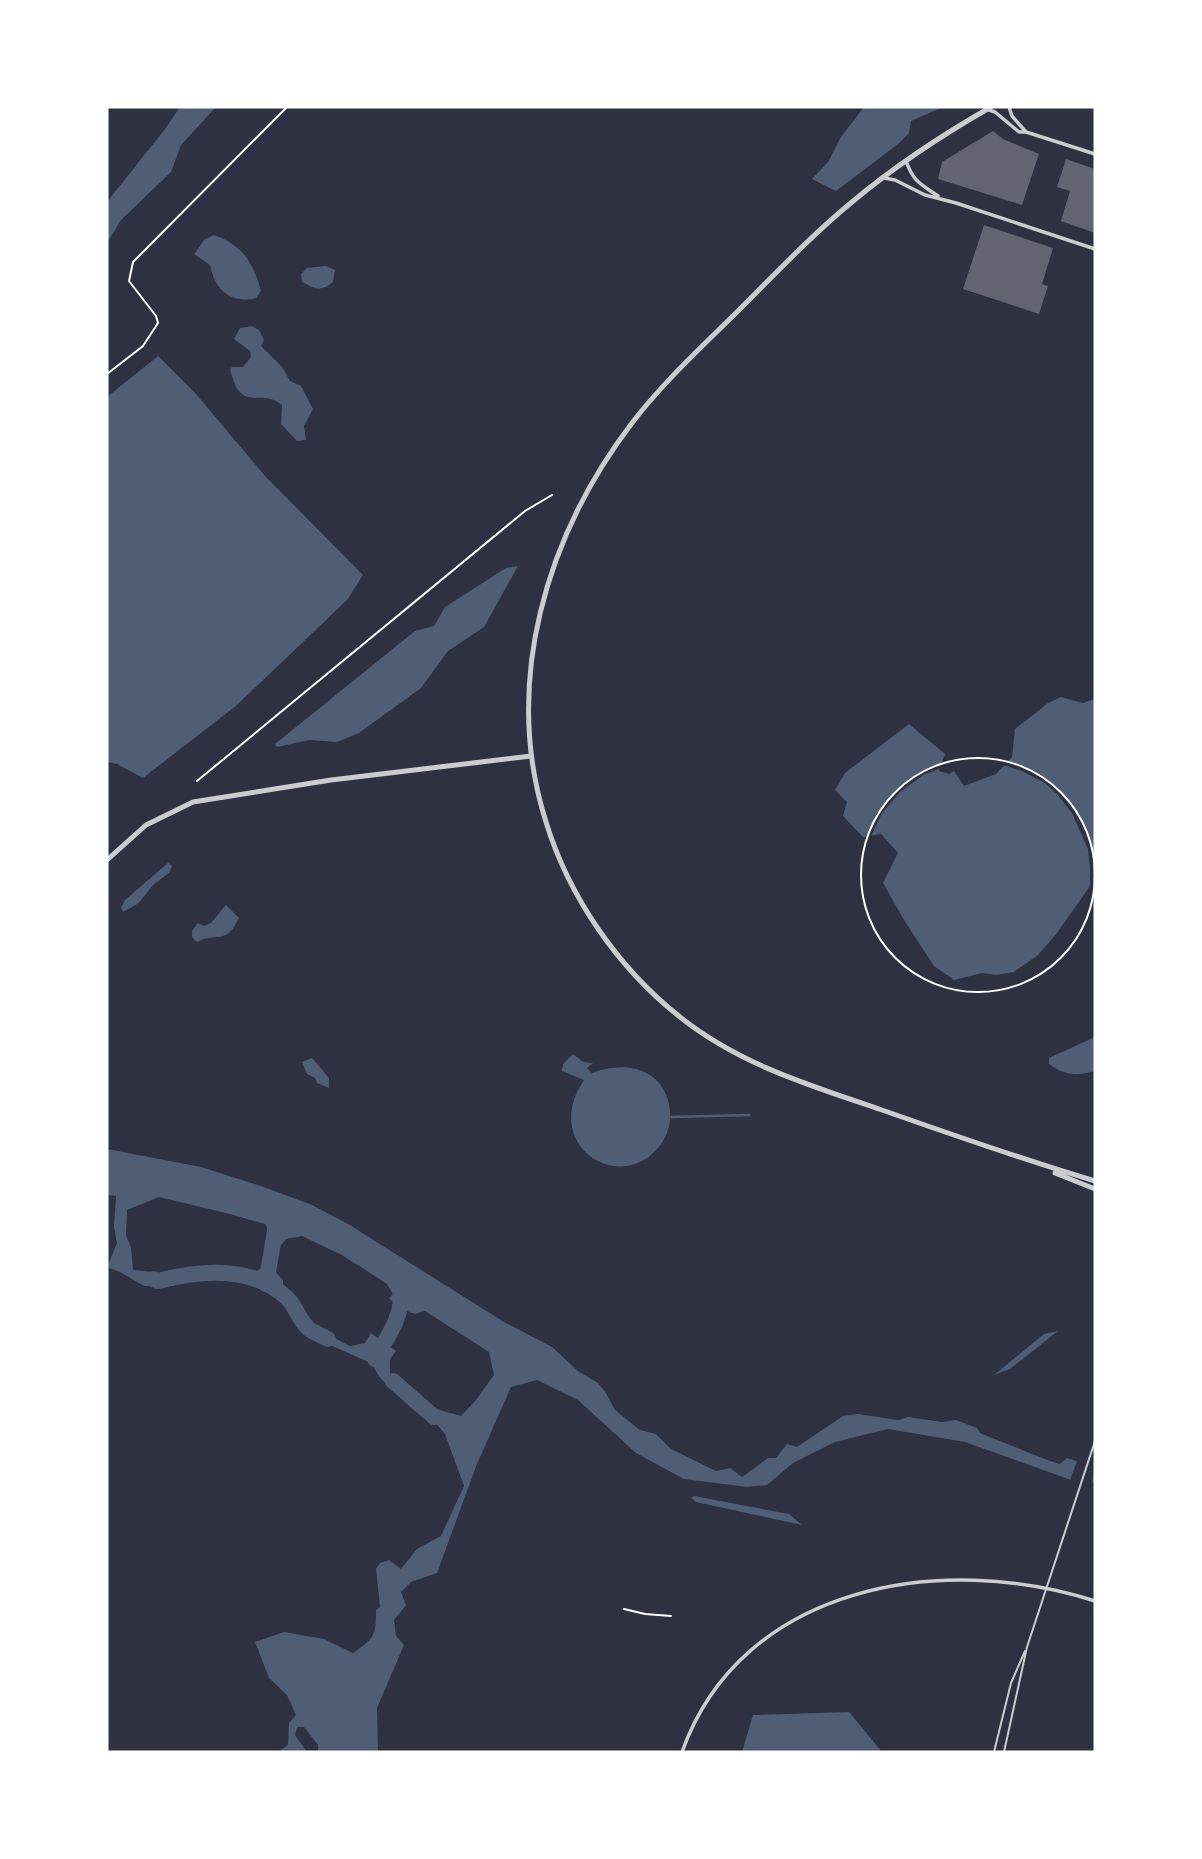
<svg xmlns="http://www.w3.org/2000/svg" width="1202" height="1859" viewBox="0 0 1202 1859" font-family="Roboto,sans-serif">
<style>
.water{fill:#4f5d75}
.pier{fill:#2d3142}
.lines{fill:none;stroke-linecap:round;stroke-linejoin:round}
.stream{stroke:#4f5d75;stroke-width:2.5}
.river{stroke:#4f5d75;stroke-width:16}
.building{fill:#626471}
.path{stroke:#fff;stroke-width:2}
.service{stroke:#caccd0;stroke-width:2}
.minor{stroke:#caccd0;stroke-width:3.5}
.tertiary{stroke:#caccd0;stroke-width:5}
</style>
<rect width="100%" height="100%" fill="#2d3142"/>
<path class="water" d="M180,107H216L181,145L171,172L121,220L107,243V202L165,129Z
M864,107H943L911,121L909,133L898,144L836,191L812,179L828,162L841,137Z
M214,235C244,246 252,262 261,290L257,298C230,304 215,290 210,265L194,254L205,239Z
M326,266L335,270L333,282C321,292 315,289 302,282L301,274L307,268Z
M252,326L259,330L264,340L261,346L283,368L290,381L301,386L313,409L304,426L306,440L297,441L281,424L282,405C259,386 241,416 230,369L232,367H243L251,357L250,351L234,339L240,328Z
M158,356L195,393L266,477L363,575L347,600L237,705L143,778L117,764L107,762V397Z
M518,566L484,627L448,651L421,688L359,733L337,742L309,740L277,747L275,744L415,631L434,626L445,607L506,568Z
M1061,697L1083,703L1095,699V879L1057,933L1038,955L1014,972L996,975L982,973L954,980L934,966L904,920L883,883L898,853L881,834L863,837L843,816L847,802L835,790L845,773L909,724L945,754L939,771L949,774L954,771L964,786L996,774L1012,757L1015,729L1048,703Z
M168,863L172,866L170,872L153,885L139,903L123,912L121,908L125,900Z
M226,905L239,918C236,922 234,929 230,932C220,941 208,934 198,942L195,941L192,937V931L198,923L204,926L211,923Z
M1095,1037V1071C1076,1076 1066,1076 1049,1064V1058Z
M573,1054L583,1062L593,1063L587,1068L592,1073C622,1061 661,1066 669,1104C672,1120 669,1136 657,1149C616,1195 541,1143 584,1080L562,1071L563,1064Z
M312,1058L329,1078V1088L317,1083L315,1078L307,1074L302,1062Z
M107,1149L201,1167L261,1186L312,1205L348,1224L504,1322L552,1347L578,1371L598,1383L606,1393L615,1410L640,1430L656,1434L671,1449L716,1471L730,1468L742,1477L768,1458H776L787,1444L797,1447L843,1416L858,1414L898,1420L908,1417L942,1422L956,1420L977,1428L980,1433L1050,1461L1060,1464L1067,1458L1095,1467V1483L1071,1480L965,1442L888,1429L835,1442L793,1463L767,1485L747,1487L684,1479L636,1453L578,1400L537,1380L511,1387L477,1464L437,1573L411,1582L401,1592L406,1605L394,1620L396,1636L404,1645L377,1708L378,1752H318V1745L304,1727H297L295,1735L307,1752H278L288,1745L289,1723L296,1715L287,1695L269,1678L255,1642L284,1632L324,1639L353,1653C374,1638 376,1637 376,1610L380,1607L376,1569L380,1563L389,1560L401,1569L417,1549L441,1536L464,1486L445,1434L419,1404L461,1416L476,1400L494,1375L489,1352L425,1311L415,1314L399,1308L389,1298L393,1294L387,1284L342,1255L302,1236L286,1239L278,1249L265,1224L230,1214L159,1197L127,1210L126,1236L131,1247L133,1270L173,1274L174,1286H144L120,1272L107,1267L117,1243L114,1227L116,1196L107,1195Z
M272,1268L283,1280V1298L241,1279L260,1269Z
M314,1328L350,1346L365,1343L371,1333L396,1351L390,1359V1374L412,1394C395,1393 378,1381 373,1364L312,1337L309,1329Z
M1058,1331L1010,1369L994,1375L1044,1334Z
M694,1496L789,1514L802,1525L696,1502L691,1498Z
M849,1712L882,1752H742L753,1715Z"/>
<path class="pier" d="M947,761L944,767L923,775L900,792L882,813L869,840L864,841L877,813L896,791L920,772Z
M1003,761L1024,767L1049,782L1065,796L1079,815L1089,836L1095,866V885L1090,892V869L1088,849L1072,813L1057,794L1045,783L1022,771L1000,764Z
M1078,1458L1095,1463L1092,1486L1069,1483Z"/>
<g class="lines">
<path class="stream" d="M670,1117L749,1115"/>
<path class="river" d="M153,1279L158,1281C200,1270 252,1265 287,1298C296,1306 299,1321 309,1329C314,1333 323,1336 328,1339
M266,1284L275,1231V1221
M375,1359C386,1339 405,1314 400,1290
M393,1381L434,1417"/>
</g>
<path class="building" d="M993,131L1003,139L1039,154L1022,205L938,179L942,162Z
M1066,159L1095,169V233L1061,221L1070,191L1057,187Z
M984,225L1053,248L1042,284L1048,286L1039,314L963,289Z"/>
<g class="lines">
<path class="path" d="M107,374L143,346L158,323L156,316L129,281L133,262L287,107
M861 875a117 117 0 1 1 234 0a117 117 0 1 1-234 0Z
M197,781L525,511L552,495
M624,1609L645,1614L671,1616"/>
<path class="service" d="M994,1752L1011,1683L1025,1651
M1004,1752L1027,1647L1095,1441"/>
<path class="minor" d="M1009,107L1012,116L1026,132
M989,110L995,112L1019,132H1026L1095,154
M906,161C914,183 921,184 938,196
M884,178L895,180L925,195L956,203L1095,249
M682,1752C742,1584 943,1552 1095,1601"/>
<path class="tertiary" d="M991,107C942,135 895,166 852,202C813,234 778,271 742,307C705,344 664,381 632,423C546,536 502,683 546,822C569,897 618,968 680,1017C740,1065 812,1086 882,1110C953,1135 1024,1160 1095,1181
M107,860L146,825L193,802L331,780L531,756
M1055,1173L1095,1189"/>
</g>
<rect width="1202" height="1859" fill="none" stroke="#ffffff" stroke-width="217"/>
</svg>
